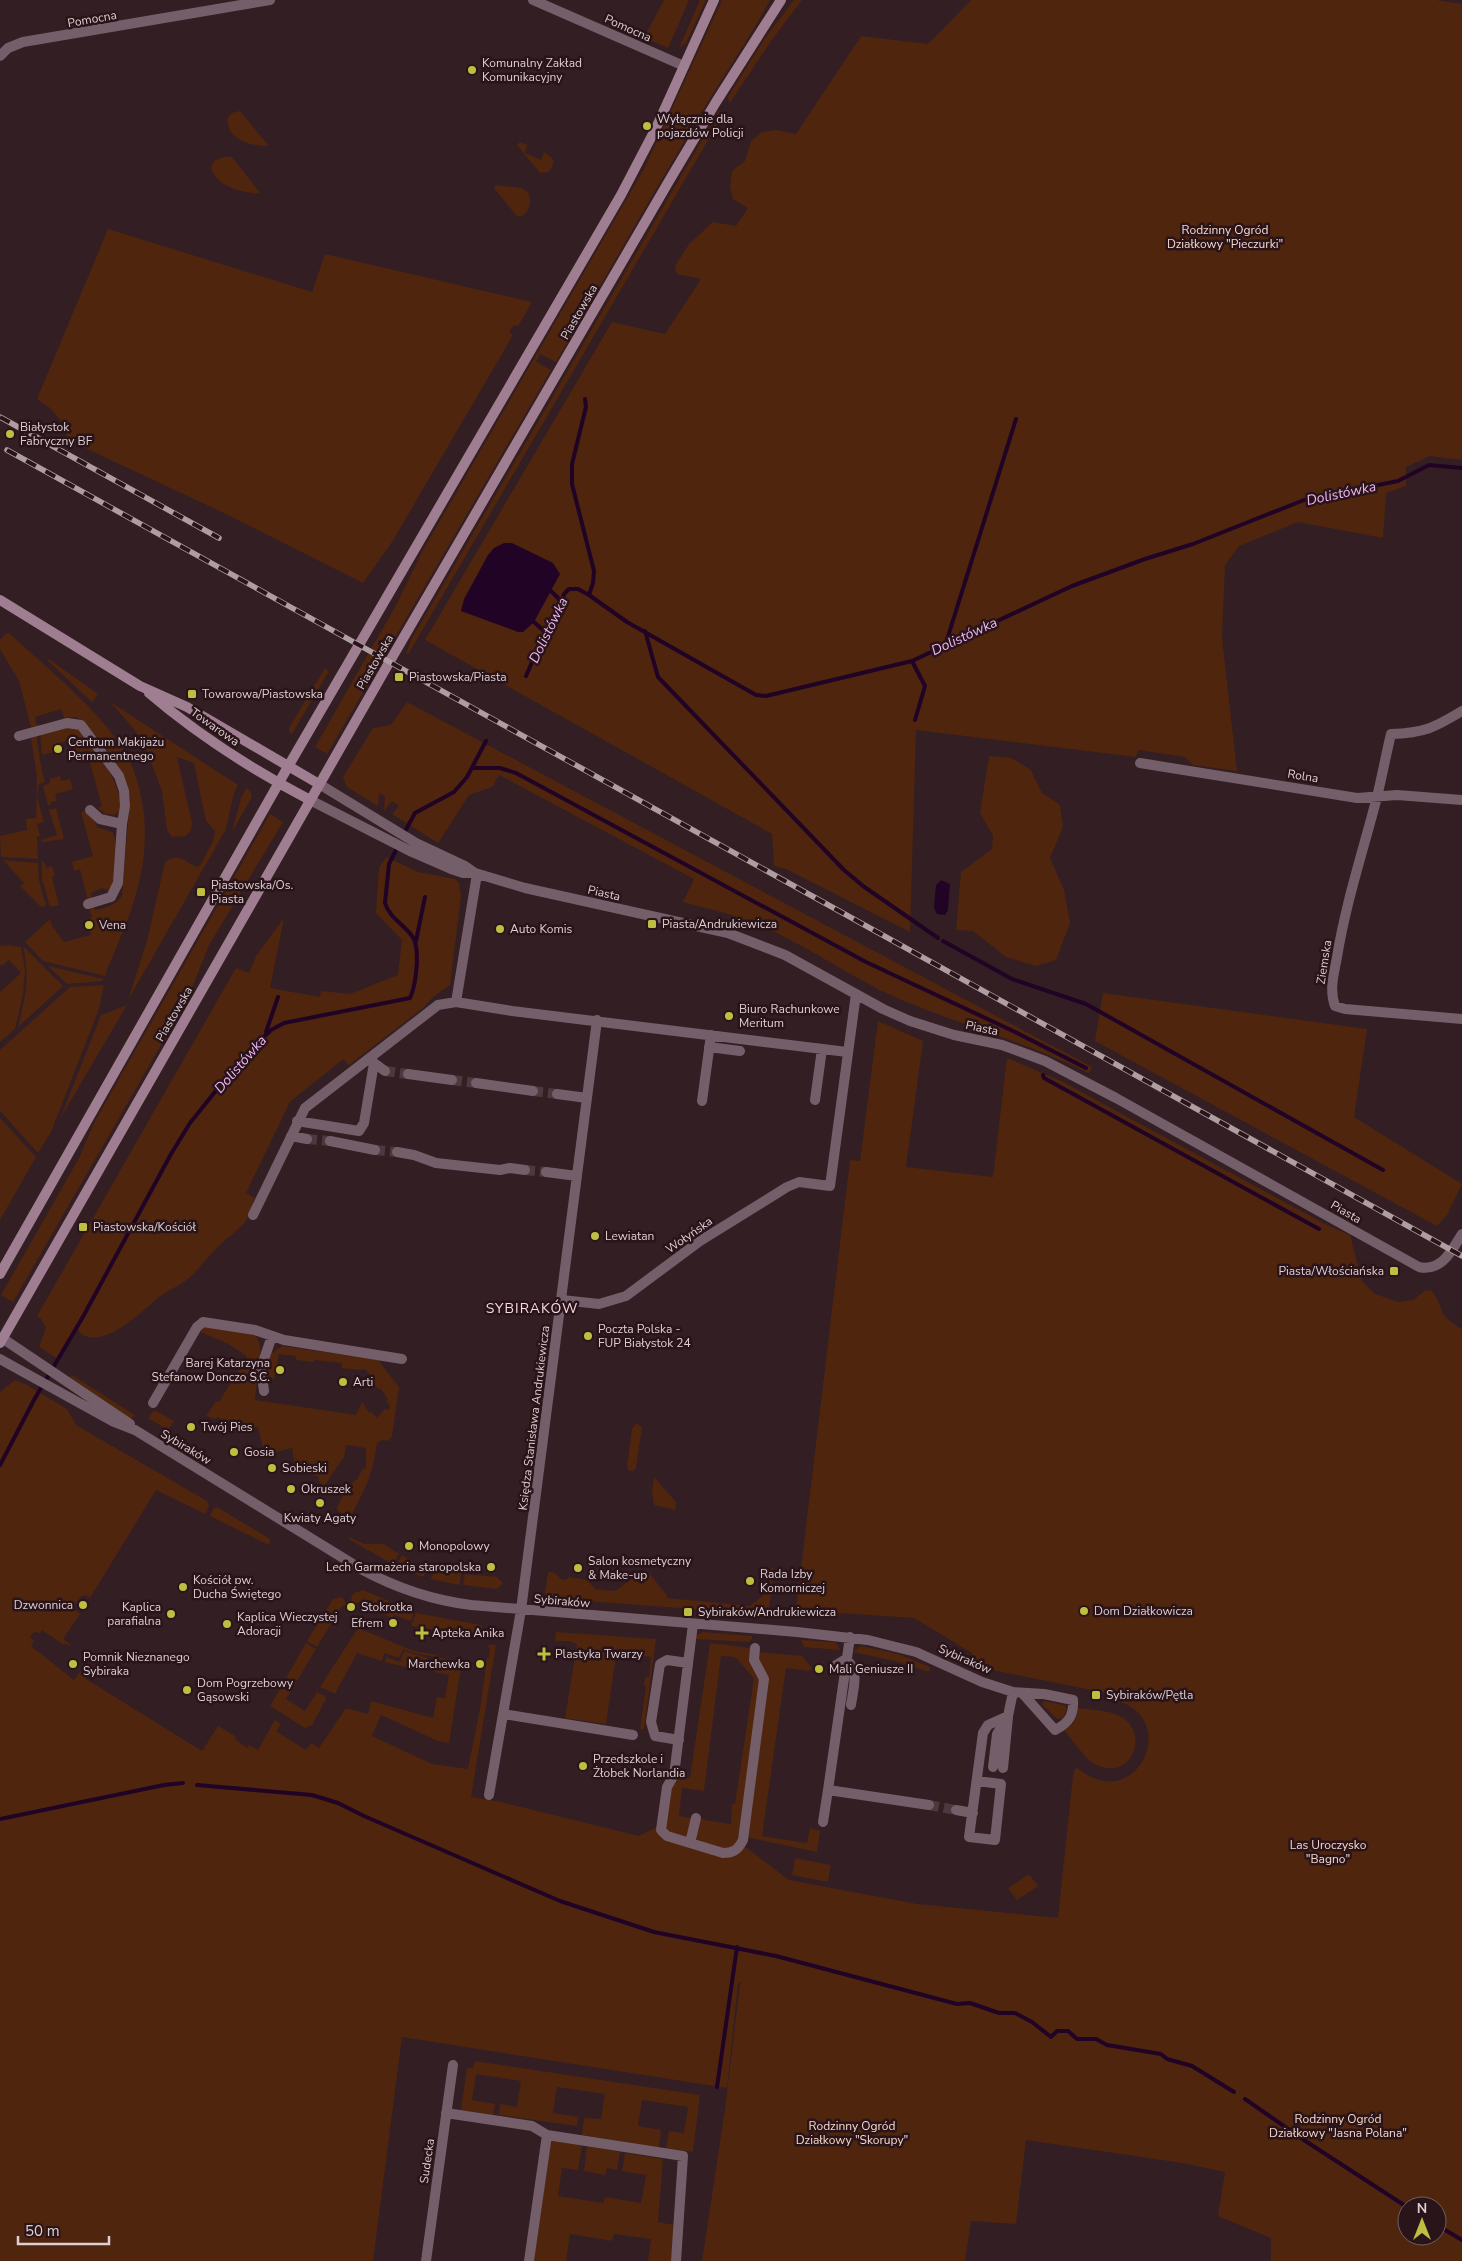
<svg xmlns="http://www.w3.org/2000/svg" width="1462" height="2261" viewBox="0 0 1462 2261" font-family="'Nunito Sans',sans-serif">
<style>
.green{fill:#4f250e;fill-rule:evenodd}
.water{fill:#210425}
.lines{fill:none;stroke-linecap:round;stroke-linejoin:round}
.stream{stroke:#210425;stroke-width:4}
.minor-tunnel{stroke:#4d393d;stroke-width:10;stroke-dasharray:10 5;stroke-linecap:butt}
.minor{stroke:#745e6a;stroke-width:10}
.secondary{stroke:#a07e91;stroke-width:10}
.rail-casing{stroke:#af9ea1;stroke-width:5.5}
.rail{stroke:#291419;stroke-width:4;stroke-dasharray:11;stroke-linecap:butt}
.poi-dot{fill:#bfbe41;stroke:#291419;stroke-width:2}
.labels{text-anchor:middle;stroke-width:5;stroke-linejoin:round;paint-order:stroke}
.street-label{font-size:12px;fill:#decfd2;stroke:#291419}
.poi-label{font-size:12px;fill:#decfd2;stroke:#291419;text-anchor:start}
.park-label{font-size:12px;fill:#f6d6c7;stroke:#291419}
.water-label{font-size:14px;font-style:italic;fill:#eeb6f5;stroke:#291419}
.neighbourhood-label{font-size:14px;letter-spacing:1px;fill:#f9dbe1;stroke:#291419}
</style>
<rect width="100%" height="100%" fill="#331e23"/>
<path class="green" d="M664,0H689L668,48L629,31L631,28L646,34Z
M700,0H706L686,43L679,48Z
M722,0H770C750,38 725,73 703,110C653,193 605,278 556,362L540,354L536,362L551,370L327,754L315,747L395,607L423,550L644,169Z
M794,0H802L771,41L729,104L728,97L765,38Z
M971,0H1436L1462,4V460L1430,456L1406,467V486L1386,493L1383,538L1298,522L1239,546L1225,565L1222,638L1237,771L1193,765L1185,757L1138,750L1136,757L916,730L910,932L786,869L774,866L772,834L425,640L612,322L665,334L701,279L677,274L675,266L689,244L713,222L736,226L748,208L733,199L730,187L732,171L745,161L751,141L762,132L776,130L796,134L861,36L928,44Z
M240,111L268,145L267,146C250,146 225,139 228,117L232,113Z
M719,111H725L409,653L406,654L411,640Z
M520,142L527,145L525,153L541,160L544,152L552,158L554,162L549,172L540,173L517,145Z
M223,157H232L258,190L259,193C243,194 214,185 211,167L214,161Z
M495,185L521,188L528,192C532,201 530,213 520,217L516,215L494,188Z
M108,229L312,292L325,254L532,302L518,326L514,325L509,332L513,335L392,542L363,583L228,515L66,439L67,428L50,408L37,399Z
M6,633L10,634C45,666 113,721 131,764C150,808 148,856 134,901C126,927 114,951 105,976L43,961L25,942L50,919L52,926L64,942L91,935L87,919L92,918L80,869L74,871L72,862L93,856L81,812L85,811L93,816L97,827L112,832C118,839 118,874 114,883C113,887 109,889 106,890L102,888L91,893L95,910C106,908 116,905 122,896L130,800L124,777L106,749L84,721L75,717L64,718L61,709L35,717L37,726L31,727L19,681L0,649V640Z
M49,659L98,694L92,702L48,661Z
M325,668L329,671L292,734L289,732V728Z
M109,701L238,785L234,793L226,829L128,1000L147,941L165,862C177,853 184,860 196,867L200,866L213,841L215,831L206,821L194,763L177,757L192,823L191,830L186,836L172,837L167,830L162,791L146,749L134,729Z
M407,702L1092,1067L1089,1073C1027,1042 960,1025 897,998C847,976 801,941 749,921C728,913 705,908 683,902L694,879L499,775L492,787L469,795L438,843L392,814L399,806L392,801L384,811L385,796L379,793L378,806L347,787L343,777L373,728L391,725Z
M68,727C72,727 76,728 79,730C94,742 127,793 119,812L114,815L106,814L98,808L102,806L87,752L76,754L72,739L53,745L54,752L42,755L40,735Z
M37,736C38,751 41,769 45,782L39,784L37,797L44,822L37,824L40,836L37,837L38,859L1,857L0,836L27,830L26,819L36,818L37,776L31,738Z
M989,756L1011,758L1030,769L1042,793L1060,805L1063,827L1050,858L1064,890L1070,923L1056,960L1036,966L1006,957L973,931L956,930L961,872L992,849L993,836L980,813Z
M60,776L61,781L70,779L73,789L55,794L57,801L50,802L51,805H48L43,786L50,783V779Z
M246,788L250,791L252,797L232,832L241,798Z
M56,808L64,839L42,842L41,840L57,835L49,810Z
M270,814L283,822L209,945L188,998L13,1302L1,1295L79,1158L95,1121Z
M386,857L418,872L455,879L459,883L461,896L450,985L434,996L423,1008L349,1065L343,1059L290,1102L246,1193L255,1198C252,1205 250,1216 245,1222C237,1232 225,1239 217,1248C207,1257 199,1270 188,1279C180,1286 168,1290 159,1297C143,1310 97,1358 76,1328L58,1359L39,1347L46,1328L41,1319L37,1316L236,968L249,973L256,956L284,918L270,988L320,997L321,991L350,994L398,975L402,940L376,913L379,868Z
M3,860L38,863L39,880L46,906L41,907L20,886L24,883Z
M42,862H44L46,868L52,866L55,876L52,877L59,905L50,907L42,879Z
M9,945L21,947L25,970L23,995L15,1029L0,1042V992L21,973L9,960L2,966L0,964V946Z
M23,946L63,986L18,1027C26,994 30,979 23,946Z
M48,966L103,979V981L67,984Z
M104,985L99,1009L51,1132L38,1153L0,1111V1050L70,987Z
M1103,993L1367,1029L1354,1117L1462,1184L1447,1215L1437,1226L1095,1041Z
M127,1005L60,1119L101,1015Z
M878,1021L923,1041L906,1167L993,1177L1007,1058L1063,1082L1325,1224L1350,1235L1362,1281L1375,1294L1399,1302L1413,1300L1426,1290L1432,1291C1446,1310 1435,1314 1462,1329V2261H1271V2238L1220,2217L1218,2215L1225,2172L1182,2163L1026,2140L1016,2224L971,2221L965,2261H702L725,2109L740,1984L745,1981L738,1984L727,2088L402,2037L373,2261H0V1392L15,1380L27,1385L67,1409L76,1425L207,1501L209,1506L205,1514L156,1490L90,1598L85,1595L80,1597L73,1608L80,1614L63,1639L71,1645L69,1646L65,1643L64,1645L42,1630L40,1633L34,1632L30,1637L34,1641L31,1646L74,1680L80,1672L85,1675L86,1679L202,1751L218,1726L234,1735L236,1740L247,1748L249,1745L258,1750L275,1720L281,1724L276,1731L306,1750L311,1743L319,1748L346,1708L368,1714L371,1701L433,1718L437,1697L445,1698L449,1675L434,1672L436,1657L414,1653L403,1649L399,1658L384,1653L382,1661L357,1653L335,1694L320,1687L358,1628L414,1651L437,1655V1657L462,1661L449,1743L438,1741L381,1715L372,1736L432,1764L468,1769L480,1709L487,1658H489L490,1649L487,1645H496L471,1797L501,1802L639,1836L661,1825L673,1775L690,1778L710,1643L751,1648L764,1679L743,1845L789,1880L917,1904L1058,1918L1073,1775L1076,1767C1137,1819 1182,1716 1116,1701L1117,1695L977,1667L972,1660V1653L914,1618L796,1610L850,1160L860,1161ZM721,1656L735,1657L754,1678L735,1804H732L731,1824L679,1816L682,1788L704,1791ZM1407,2206H1437V2236H1407Z
M0,1118L36,1157L0,1220Z
M203,1327L254,1333C266,1353 260,1356 249,1374L252,1376L258,1371L255,1400L356,1415L362,1402L369,1413L371,1412L377,1418L385,1409L389,1410L390,1406L386,1401L388,1399L380,1388L378,1389L371,1380L372,1378L365,1369L363,1370L342,1368V1363L314,1360V1362L296,1360V1356L279,1354L274,1379L267,1375L271,1354L282,1346L378,1360L399,1387L392,1437L388,1441L382,1440L377,1443C373,1473 365,1491 350,1517L338,1511L337,1507L347,1488H349L355,1480H357L363,1468L366,1469V1448L346,1445L344,1457L324,1486L319,1482L318,1477L309,1472L295,1468L292,1448L272,1453L263,1448L258,1427L246,1429L247,1432L241,1434L230,1428L231,1425L217,1417L216,1419L206,1416L216,1401L219,1402L247,1356L228,1344L199,1331Z
M72,1375L136,1416L129,1418L70,1377Z
M154,1410L174,1421L168,1430L148,1418Z
M636,1423L642,1427L636,1468L633,1471L628,1470L627,1467L632,1429Z
M654,1477L676,1502L675,1510L654,1505L652,1491Z
M217,1507L270,1539L269,1545L210,1516L213,1509Z
M349,1537L364,1544H384L399,1554L393,1564L350,1540Z
M402,1555L424,1569L426,1571L423,1577L396,1566Z
M771,1568H774L769,1610L759,1614L547,1598L545,1593L548,1572L555,1573L561,1579L566,1580L569,1577L587,1580L595,1589L615,1591L643,1571H647L666,1594L667,1598L750,1606L768,1592Z
M437,1570L461,1573L460,1585L430,1579Z
M465,1574L497,1577L503,1583L497,1589L463,1585Z
M363,1590L414,1612L411,1621L394,1615L392,1618L360,1602L353,1604L351,1598L354,1593Z
M340,1597L344,1599L346,1605L341,1607L317,1647L307,1641L333,1599Z
M416,1613L481,1625L485,1631V1638L483,1640L480,1637L411,1626Z
M556,1632L656,1639L644,1729H640L646,1686H644L645,1677H649L651,1657L630,1654L631,1650L617,1649L606,1724L565,1718L577,1644L569,1641H555Z
M703,1632L752,1636V1639L749,1642L695,1639L696,1635Z
M801,1640L834,1642L837,1644L840,1650L804,1647Z
M306,1643L316,1649L286,1699L305,1711L317,1692L325,1696L326,1699L312,1725L305,1728L270,1706Z
M861,1646L898,1654L930,1667V1671H926L895,1661L853,1652Z
M404,1651L428,1658L426,1670L422,1671L385,1662L386,1657L400,1662Z
M758,1652L802,1656L812,1668L809,1671L786,1668L762,1836L807,1843L810,1828L820,1831L817,1852L746,1837L768,1677L757,1658Z
M1043,1701L1064,1705L1067,1709L1063,1718L1057,1719L1042,1704Z
M1078,1708C1092,1710 1111,1710 1123,1718C1149,1735 1131,1779 1099,1766C1085,1761 1074,1741 1064,1730C1074,1725 1077,1719 1078,1708Z
M795,1858L831,1865L828,1882L792,1875Z
M1029,1874L1038,1886L1017,1900L1008,1888Z
M475,2061L700,2095L693,2152L666,2148L669,2131L684,2133L688,2107L642,2100L638,2126L661,2130L659,2148L582,2135L584,2118L601,2119L605,2094L557,2087L553,2113L578,2117L577,2126L499,2115L500,2104L517,2107L521,2081L476,2074L472,2100L495,2104L493,2115L461,2110L467,2068H473Z
M551,2139L582,2146L578,2170L562,2168L558,2196L603,2203L605,2197L641,2203L646,2175L622,2171L625,2153L663,2159L658,2222L674,2225L671,2261H648L651,2239L614,2234L612,2241L570,2234L566,2261H534Z
M587,2146L620,2152L617,2170L607,2168L605,2175L584,2171Z"/>
<path class="water" d="M504,543H512L553,563L560,574L534,622L523,632H518L461,611L464,599L488,555L494,548Z
M941,880L950,884L948,910L945,915L937,914L934,908L936,885Z"/>
<g class="lines">
<path class="stream" d="M585,399L586,407L572,464V484L594,571L593,583L589,595
M551,591L562,602
M534,622L545,632
M645,631L658,677L844,870L863,886L938,938
M945,646L1016,419
M912,661L925,686L915,720
M526,676L545,632L562,602L564,594L569,589H578L589,595L627,622L756,695L766,696L912,661L1072,586L1145,559L1193,544L1304,500L1398,481L1429,465L1462,468
M472,768H500L516,773L866,962L1013,1031L1086,1068
M403,835L415,813L454,792L467,777L486,741
M416,941L425,897
M943,941L1012,979L1086,1004L1383,1170
M266,1032L278,997
M1043,1075L1044,1078L1319,1229
M0,1465L34,1400L84,1315L171,1154L190,1123L243,1057L271,1030L284,1023L410,998C416,985 421,948 412,936C404,925 389,917 385,903L389,864L398,846
M197,1785L312,1795L338,1803L364,1816L560,1901L654,1932L776,1956L957,2004L970,2003L999,2013H1015L1032,2022L1051,2037L1057,2031H1068L1077,2039H1096L1107,2045L1161,2054L1167,2059L1192,2066L1234,2092
M0,1819L164,1785L183,1783
M717,2087L737,1947
M1245,2099L1307,2142L1407,2207
M1437,2225L1462,2240"/>
<path class="minor-tunnel" d="M385,1071L408,1074
M452,1080L476,1083
M533,1091L557,1094
M307,1139L330,1141
M375,1150L397,1152
M525,1170L546,1172
M929,1805L956,1810"/>
<path class="minor" d="M533,0L684,66
M0,56L8,48L23,42L270,0
M1462,711C1434,728 1424,733 1391,734C1386,755 1382,776 1377,797C1363,851 1346,902 1337,957C1334,973 1329,990 1335,1006L1345,1009L1462,1019
M19,736L67,723L81,725L119,776L124,791L125,806L122,824L118,883L111,897L88,904
M1140,763L1357,798L1397,795L1462,800
M319,784L416,843L465,866L475,873
M310,800L412,852L451,869L463,873H475L525,888L728,933L785,955L883,1009L910,1021L954,1035L1002,1045L1045,1061L1116,1098L1419,1267C1442,1272 1452,1250 1462,1234
M90,810L100,819L122,824
M456,1002L477,874
M709,1047L740,1051
M371,1058L374,1063L385,1071
M408,1074L452,1080
M476,1083L533,1091
M557,1094L587,1098
M815,1100L822,1049
M702,1101L711,1035
M297,1121L359,1131L364,1123L374,1063
M291,1136L307,1139
M330,1141L375,1150
M397,1152L414,1155L436,1163L500,1170L510,1168L525,1170
M546,1172L577,1176
M253,1215L305,1108L438,1005L456,1002L512,1011L847,1052
M562,1300L599,1304L626,1296L700,1241L787,1187L799,1182L830,1186L856,994
M2,1338L130,1424
M0,1359L112,1421L135,1430L361,1569C396,1588 431,1600 471,1605L797,1632L868,1640L916,1652L982,1682L1013,1692L1044,1694L1073,1700C1074,1715 1069,1723 1055,1730L1023,1694
M264,1391L261,1368L272,1336
M153,1403L197,1327L203,1322L255,1330L284,1340L402,1359
M693,1624L674,1775L667,1787L661,1830L667,1836L723,1853C733,1853 738,1850 743,1840L764,1679L754,1660L755,1648
M850,1637L828,1790L929,1805
M846,1659C860,1671 853,1689 851,1705
M833,1667L846,1659
M503,1714L633,1735
M679,1740L655,1736L651,1722L660,1664L667,1660L688,1663
M993,1767L997,1734L1008,1716L1013,1692
M1003,1768L1008,1717
M977,1781L1001,1784L995,1840L969,1837L983,1733L988,1725L1008,1716
M489,1795L521,1610L597,1020
M956,1810L973,1813
M823,1822L828,1790
M690,1843L696,1818
M446,2113L532,2126L547,2135L683,2156L676,2261
M426,2261L453,2065
M529,2261L547,2135"/>
<path class="secondary" d="M0,600L140,686L187,707L319,784
M149,693C198,735 253,770 310,800
M0,1274L289,765L621,195L656,128L714,0
M0,1343L394,654L669,181L716,102L781,0"/>
<g class="rail-casing">
<path id="rail" d="M0,417L219,538
M7,450L1462,1256"/>
</g>
<use href="#rail" class="rail"/>
</g>
<g class="poi-dot">
<circle cx="472" cy="70" r="5"/>
<circle cx="647" cy="126" r="5"/>
<circle cx="10" cy="434" r="5"/>
<rect x="394" y="672" width="10" height="10" rx="2.5"/>
<rect x="187" y="689" width="10" height="10" rx="2.5"/>
<circle cx="58" cy="749" r="5"/>
<rect x="196" y="887" width="10" height="10" rx="2.5"/>
<rect x="647" y="919" width="10" height="10" rx="2.5"/>
<circle cx="89" cy="925" r="5"/>
<circle cx="500" cy="929" r="5"/>
<circle cx="729" cy="1016" r="5"/>
<rect x="78" y="1222" width="10" height="10" rx="2.5"/>
<circle cx="595" cy="1236" r="5"/>
<rect x="1389" y="1266" width="10" height="10" rx="2.5"/>
<circle cx="588" cy="1336" r="5"/>
<circle cx="280" cy="1370" r="5"/>
<circle cx="343" cy="1382" r="5"/>
<circle cx="191" cy="1427" r="5"/>
<circle cx="234" cy="1452" r="5"/>
<circle cx="272" cy="1468" r="5"/>
<circle cx="291" cy="1489" r="5"/>
<circle cx="320" cy="1503" r="5"/>
<circle cx="409" cy="1546" r="5"/>
<circle cx="491" cy="1567" r="5"/>
<circle cx="578" cy="1568" r="5"/>
<circle cx="750" cy="1581" r="5"/>
<circle cx="183" cy="1587" r="5"/>
<circle cx="83" cy="1605" r="5"/>
<circle cx="351" cy="1607" r="5"/>
<circle cx="1084" cy="1611" r="5"/>
<rect x="683" y="1607" width="10" height="10" rx="2.5"/>
<circle cx="171" cy="1614" r="5"/>
<circle cx="393" cy="1623" r="5"/>
<circle cx="227" cy="1624" r="5"/>
<path d="M419.5 1625.5h5v5h5v5h-5v5h-5v-5h-5v-5h5z"/>
<path d="M541.5 1646.5h5v5h5v5h-5v5h-5v-5h-5v-5h5z"/>
<circle cx="73" cy="1664" r="5"/>
<circle cx="480" cy="1664" r="5"/>
<circle cx="819" cy="1669" r="5"/>
<circle cx="187" cy="1690" r="5"/>
<rect x="1091" y="1690" width="10" height="10" rx="2.5"/>
<circle cx="583" cy="1766" r="5"/>
</g>
<g class="labels">
<g class="street-label">
<text transform="translate(92 19) rotate(-10)" y="4">Pomocna</text>
<text transform="translate(628 28) rotate(24)" y="4">Pomocna</text>
<text transform="translate(579 312) rotate(-60)" y="4">Piastowska</text>
<text transform="translate(375 662) rotate(-60)" y="4">Piastowska</text>
<text transform="translate(215 727) rotate(35)" y="4">Towarowa</text>
<text transform="translate(1303 776) rotate(9)" y="4">Rolna</text>
<text transform="translate(604 893) rotate(13)" y="4">Piasta</text>
<text transform="translate(1324 962) rotate(-81)" y="4">Ziemska</text>
<text transform="translate(174 1014) rotate(-60)" y="4">Piastowska</text>
<text transform="translate(982 1028) rotate(12)" y="4">Piasta</text>
<text transform="translate(1346 1212) rotate(30)" y="4">Piasta</text>
<text transform="translate(689 1235) rotate(-35)" y="4">Wołyńska</text>
<text transform="translate(534 1418) rotate(-83)" y="4">Księdza Stanisława Andrukiewicza</text>
<text transform="translate(186 1447) rotate(31)" y="4">Sybiraków</text>
<text transform="translate(562 1601) rotate(5)" y="4">Sybiraków</text>
<text transform="translate(965 1659) rotate(24)" y="4">Sybiraków</text>
<text transform="translate(427 2161) rotate(-82)" y="4">Sudecka</text>
</g>
<g class="poi-label">
<text x="482" y="67">Komunalny Zakład<tspan x="482" dy="14">Komunikacyjny</tspan></text>
<text x="657" y="123">Wyłącznie dla<tspan x="657" dy="14">pojazdów Policji</tspan></text>
<text x="20" y="431">Białystok<tspan x="20" dy="14">Fabryczny BF</tspan></text>
<text x="409" y="681">Piastowska/Piasta</text>
<text x="202" y="698">Towarowa/Piastowska</text>
<text x="68" y="746">Centrum Makijażu<tspan x="68" dy="14">Permanentnego</tspan></text>
<text x="211" y="889">Piastowska/Os.<tspan x="211" dy="14">Piasta</tspan></text>
<text x="662" y="928">Piasta/Andrukiewicza</text>
<text x="99" y="929">Vena</text>
<text x="510" y="933">Auto Komis</text>
<text x="739" y="1013">Biuro Rachunkowe<tspan x="739" dy="14">Meritum</tspan></text>
<text x="93" y="1231">Piastowska/Kościół</text>
<text x="605" y="1240">Lewiatan</text>
<text x="1384" y="1275" text-anchor="end">Piasta/Włościańska</text>
<text x="598" y="1333">Poczta Polska -<tspan x="598" dy="14">FUP Białystok 24</tspan></text>
<text x="270" y="1367" text-anchor="end">Barej Katarzyna<tspan x="270" dy="14">Stefanow Donczo S.C.</tspan></text>
<text x="353" y="1386">Arti</text>
<text x="201" y="1431">Twój Pies</text>
<text x="244" y="1456">Gosia</text>
<text x="282" y="1472">Sobieski</text>
<text x="301" y="1493">Okruszek</text>
<text x="320" y="1522" text-anchor="middle">Kwiaty Agaty</text>
<text x="419" y="1550">Monopolowy</text>
<text x="588" y="1565">Salon kosmetyczny<tspan x="588" dy="14">&amp; Make-up</tspan></text>
<text x="481" y="1571" text-anchor="end">Lech Garmażeria staropolska</text>
<text x="760" y="1578">Rada Izby<tspan x="760" dy="14">Komorniczej</tspan></text>
<text x="193" y="1584">Kościół pw.<tspan x="193" dy="14">Ducha Świętego</tspan></text>
<text x="73" y="1609" text-anchor="end">Dzwonnica</text>
<text x="161" y="1611" text-anchor="end">Kaplica<tspan x="161" dy="14">parafialna</tspan></text>
<text x="361" y="1611">Stokrotka</text>
<text x="1094" y="1615">Dom Działkowicza</text>
<text x="698" y="1616">Sybiraków/Andrukiewicza</text>
<text x="237" y="1621">Kaplica Wieczystej<tspan x="237" dy="14">Adoracji</tspan></text>
<text x="383" y="1627" text-anchor="end">Efrem</text>
<text x="432" y="1637">Apteka Anika</text>
<text x="555" y="1658">Plastyka Twarzy</text>
<text x="83" y="1661">Pomnik Nieznanego<tspan x="83" dy="14">Sybiraka</tspan></text>
<text x="470" y="1668" text-anchor="end">Marchewka</text>
<text x="829" y="1673">Mali Geniusze II</text>
<text x="197" y="1687">Dom Pogrzebowy<tspan x="197" dy="14">Gąsowski</tspan></text>
<text x="1106" y="1699">Sybiraków/Pętla</text>
<text x="593" y="1763">Przedszkole i<tspan x="593" dy="14">Żłobek Norlandia</tspan></text>
</g>
<g class="park-label">
<text x="1225" y="234">Rodzinny Ogród<tspan x="1225" dy="14">Działkowy "Pieczurki"</tspan></text>
<text x="1328" y="1849">Las Uroczysko<tspan x="1328" dy="14">"Bagno"</tspan></text>
<text x="1338" y="2123">Rodzinny Ogród<tspan x="1338" dy="14">Działkowy "Jasna Polana"</tspan></text>
<text x="852" y="2130">Rodzinny Ogród<tspan x="852" dy="14">Działkowy "Skorupy"</tspan></text>
</g>
<g class="water-label">
<text transform="translate(1341 493) rotate(-12)" y="5">Dolistówka</text>
<text transform="translate(548 630) rotate(-64)" y="5">Dolistówka</text>
<text transform="translate(964 636) rotate(-25)" y="5">Dolistówka</text>
<text transform="translate(240 1064) rotate(-49)" y="5">Dolistówka</text>
</g>
<g class="neighbourhood-label">
<text x="532" y="1313">SYBIRAKÓW</text>
</g>
</g>
<g transform="translate(1422 2221)"><circle r="24" fill="#291419" stroke="#715f63"/>
<path d="M0-4L9 19L0 12L-9 19Z" fill="#bfbe41"/>
<text y="-8" font-size="14" font-weight="bold" text-anchor="middle" fill="#decfd2">N</text>
</g>
<path d="M18 2236v8h91v-8" fill="none" stroke="#decfd2" stroke-width="2.5"/>
<text x="25" y="2236" font-size="15" fill="#decfd2" stroke="#291419" stroke-width="4" paint-order="stroke">50 m</text>
</svg>
